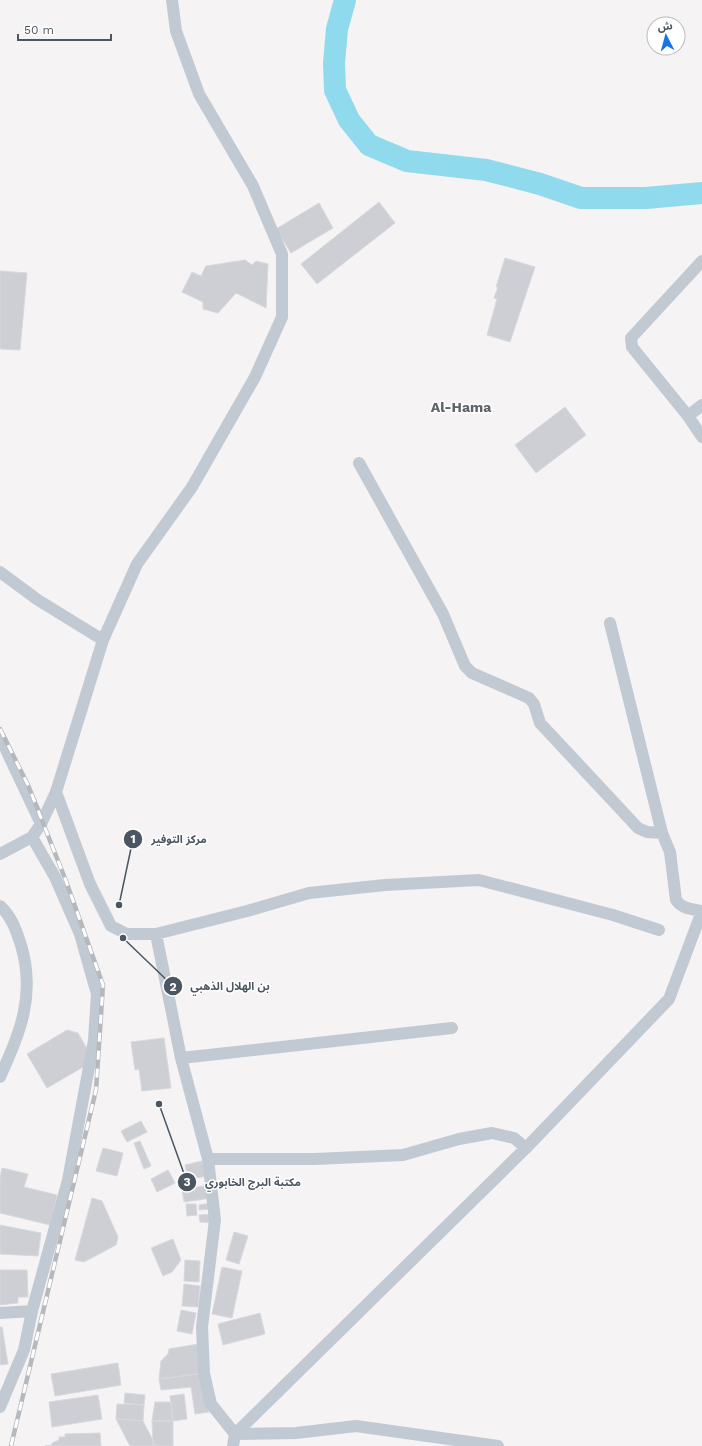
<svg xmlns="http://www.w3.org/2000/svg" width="702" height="1446" viewBox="0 0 702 1446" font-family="'Work Sans','Noto Sans Arabic',sans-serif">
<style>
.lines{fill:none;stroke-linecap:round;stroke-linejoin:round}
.river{stroke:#90daee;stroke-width:22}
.building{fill:#cdcfd5;stroke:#d7d9de}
.street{stroke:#c1cad2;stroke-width:12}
.rail-casing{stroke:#b5b8bd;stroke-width:4.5}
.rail{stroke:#fff;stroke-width:3;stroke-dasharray:9;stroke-linecap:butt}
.labels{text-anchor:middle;stroke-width:3;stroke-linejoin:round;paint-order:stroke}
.district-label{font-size:14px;font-weight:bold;fill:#5f6368;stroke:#fff}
.leader{fill:none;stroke:#4a5661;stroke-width:1.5}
.callout-dot{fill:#4a5661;stroke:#fff;stroke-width:1.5}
.mark-label{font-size:12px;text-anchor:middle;font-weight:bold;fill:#fff}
.callout-label{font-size:11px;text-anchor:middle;font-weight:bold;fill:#4a5661;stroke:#fff;stroke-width:3;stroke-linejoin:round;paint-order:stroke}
</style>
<rect width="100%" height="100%" fill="#f5f3f3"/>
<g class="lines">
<path class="river" d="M345,0L337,29L334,63L335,90L349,120L369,145L407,161L486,170L540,184L581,198H646L702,193"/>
</g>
<path class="building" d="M379,202L395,223L317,284L301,264Z
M319,203L333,228L291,253L276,229Z
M505,258L535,267L510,342L487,335L497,299L494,298L498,287H496Z
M245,260L252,265L256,261L268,264L266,308L236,293L218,313L203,309V302L182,292L192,272L201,276L206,266Z
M0,271L27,273L20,350L0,349Z
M565,407L586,435L536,473L515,445Z
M67,1030L78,1033L90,1054V1063L47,1088L27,1054Z
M164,1038L171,1088L142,1091L139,1069L135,1070L131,1042Z
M141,1121L147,1132L127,1142L121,1131Z
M140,1141L151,1166L144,1169L134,1143Z
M103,1148L123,1153L117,1176L96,1171Z
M202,1161L206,1176L188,1180L185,1165Z
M2,1168L28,1174L24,1187L57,1195L50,1225L0,1213V1177Z
M168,1170L175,1183L157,1192L151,1179Z
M210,1185L212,1198L184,1202L182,1189Z
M92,1198L102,1201L118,1237L116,1245L84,1262L75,1260Z
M211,1203L212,1209L199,1210V1205Z
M186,1204H196L197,1215L187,1216Z
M214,1214L215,1223L200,1222L199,1215Z
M0,1225L41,1233L38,1256L0,1254Z
M234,1232L248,1236L239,1264L226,1260Z
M173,1239L181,1260L172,1272L163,1276L151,1248Z
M185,1260L200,1261L199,1282L184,1281Z
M222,1267L242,1271L232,1318L212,1314Z
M0,1270H27L28,1297H18V1303L0,1305Z
M184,1284L200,1286L198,1307L182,1306Z
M181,1310L196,1313L192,1334L177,1331Z
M260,1313L265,1334L223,1345L218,1324Z
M0,1327H2L8,1364L0,1365Z
M198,1344L205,1373L159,1379L161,1361L168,1354L169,1349Z
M118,1363L121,1385L55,1396L51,1374Z
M205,1373L209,1412L195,1414L191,1387L161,1390L159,1379Z
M125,1393L145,1395L144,1405L124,1403Z
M184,1394L187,1419L173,1421L170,1396Z
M98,1395L102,1419L52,1427L49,1402Z
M155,1402H171L173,1421H152Z
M117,1404L144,1405L143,1421L116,1419Z
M116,1419L143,1421L156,1446H130Z
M152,1421H173V1446H153Z
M100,1433L101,1446H45L52,1445V1443L59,1440V1437H65V1434Z"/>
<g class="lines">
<path class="street" d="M172,0L176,31L199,94L253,186L282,254V317L255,377L192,487L137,564L103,640L56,792L90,884L111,926L127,934H156L247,911L309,893L385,885L479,880L613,915L659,930
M702,261L631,338L632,347L688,416L702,437
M688,416L702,405
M359,463L443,614L465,666L472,673L529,698L534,704L540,723L638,828L647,832L662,833
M0,572L38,600L103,640
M610,623L662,833L670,852L676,900C682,909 692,909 702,911
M0,737L41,824
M0,854L32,837L41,824L56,792
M0,906C12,917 16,930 21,945C36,996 20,1032 0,1077
M156,934L181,1058L208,1159L215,1220L202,1327L204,1373L211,1404L235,1434L296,1433L356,1426L498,1446
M181,1058L452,1028
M208,1159H315L403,1155L459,1139L492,1133L514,1138L526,1148
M0,1313L32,1311
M0,1407L24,1350L32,1311L68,1180L94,1040L97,994L80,934L55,877L32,837
M233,1446L235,1434L526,1148L669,999L702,911"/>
<g class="rail-casing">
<path id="rail" d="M0,729L28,785L66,881L103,985L96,1090L11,1446"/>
</g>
<use href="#rail" class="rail"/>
</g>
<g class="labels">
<g class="district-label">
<text x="461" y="412">Al-Hama</text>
</g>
</g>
<path class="leader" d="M119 905L133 839M123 938L173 986M159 1104L187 1182"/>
<g class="callout-dot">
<circle cx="119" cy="905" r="4"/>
<circle cx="123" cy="938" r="4"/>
<circle cx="159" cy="1104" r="4"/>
<circle cx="133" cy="839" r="10"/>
<circle cx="173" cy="986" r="10"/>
<circle cx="187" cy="1182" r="10"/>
</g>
<g class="mark-label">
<text x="133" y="843">1</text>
<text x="173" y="991">2</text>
<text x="187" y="1186">3</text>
</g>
<g class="callout-label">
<text x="179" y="843">مركز التوفير</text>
<text x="230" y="990">بن الهلال الذهبي</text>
<text x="253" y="1186">مكتبة البرج الخابوري</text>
</g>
<g transform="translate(666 36) rotate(354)"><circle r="19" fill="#ffffff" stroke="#b7bbc0"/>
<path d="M0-3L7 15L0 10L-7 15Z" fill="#1a73e8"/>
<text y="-6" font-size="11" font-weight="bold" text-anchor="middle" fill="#4a5661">ش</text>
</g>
<path d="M18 34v6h93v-6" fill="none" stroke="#4a5661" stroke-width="2"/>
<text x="24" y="34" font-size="12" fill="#4a5661" stroke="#ffffff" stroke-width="3" paint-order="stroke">50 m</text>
</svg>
